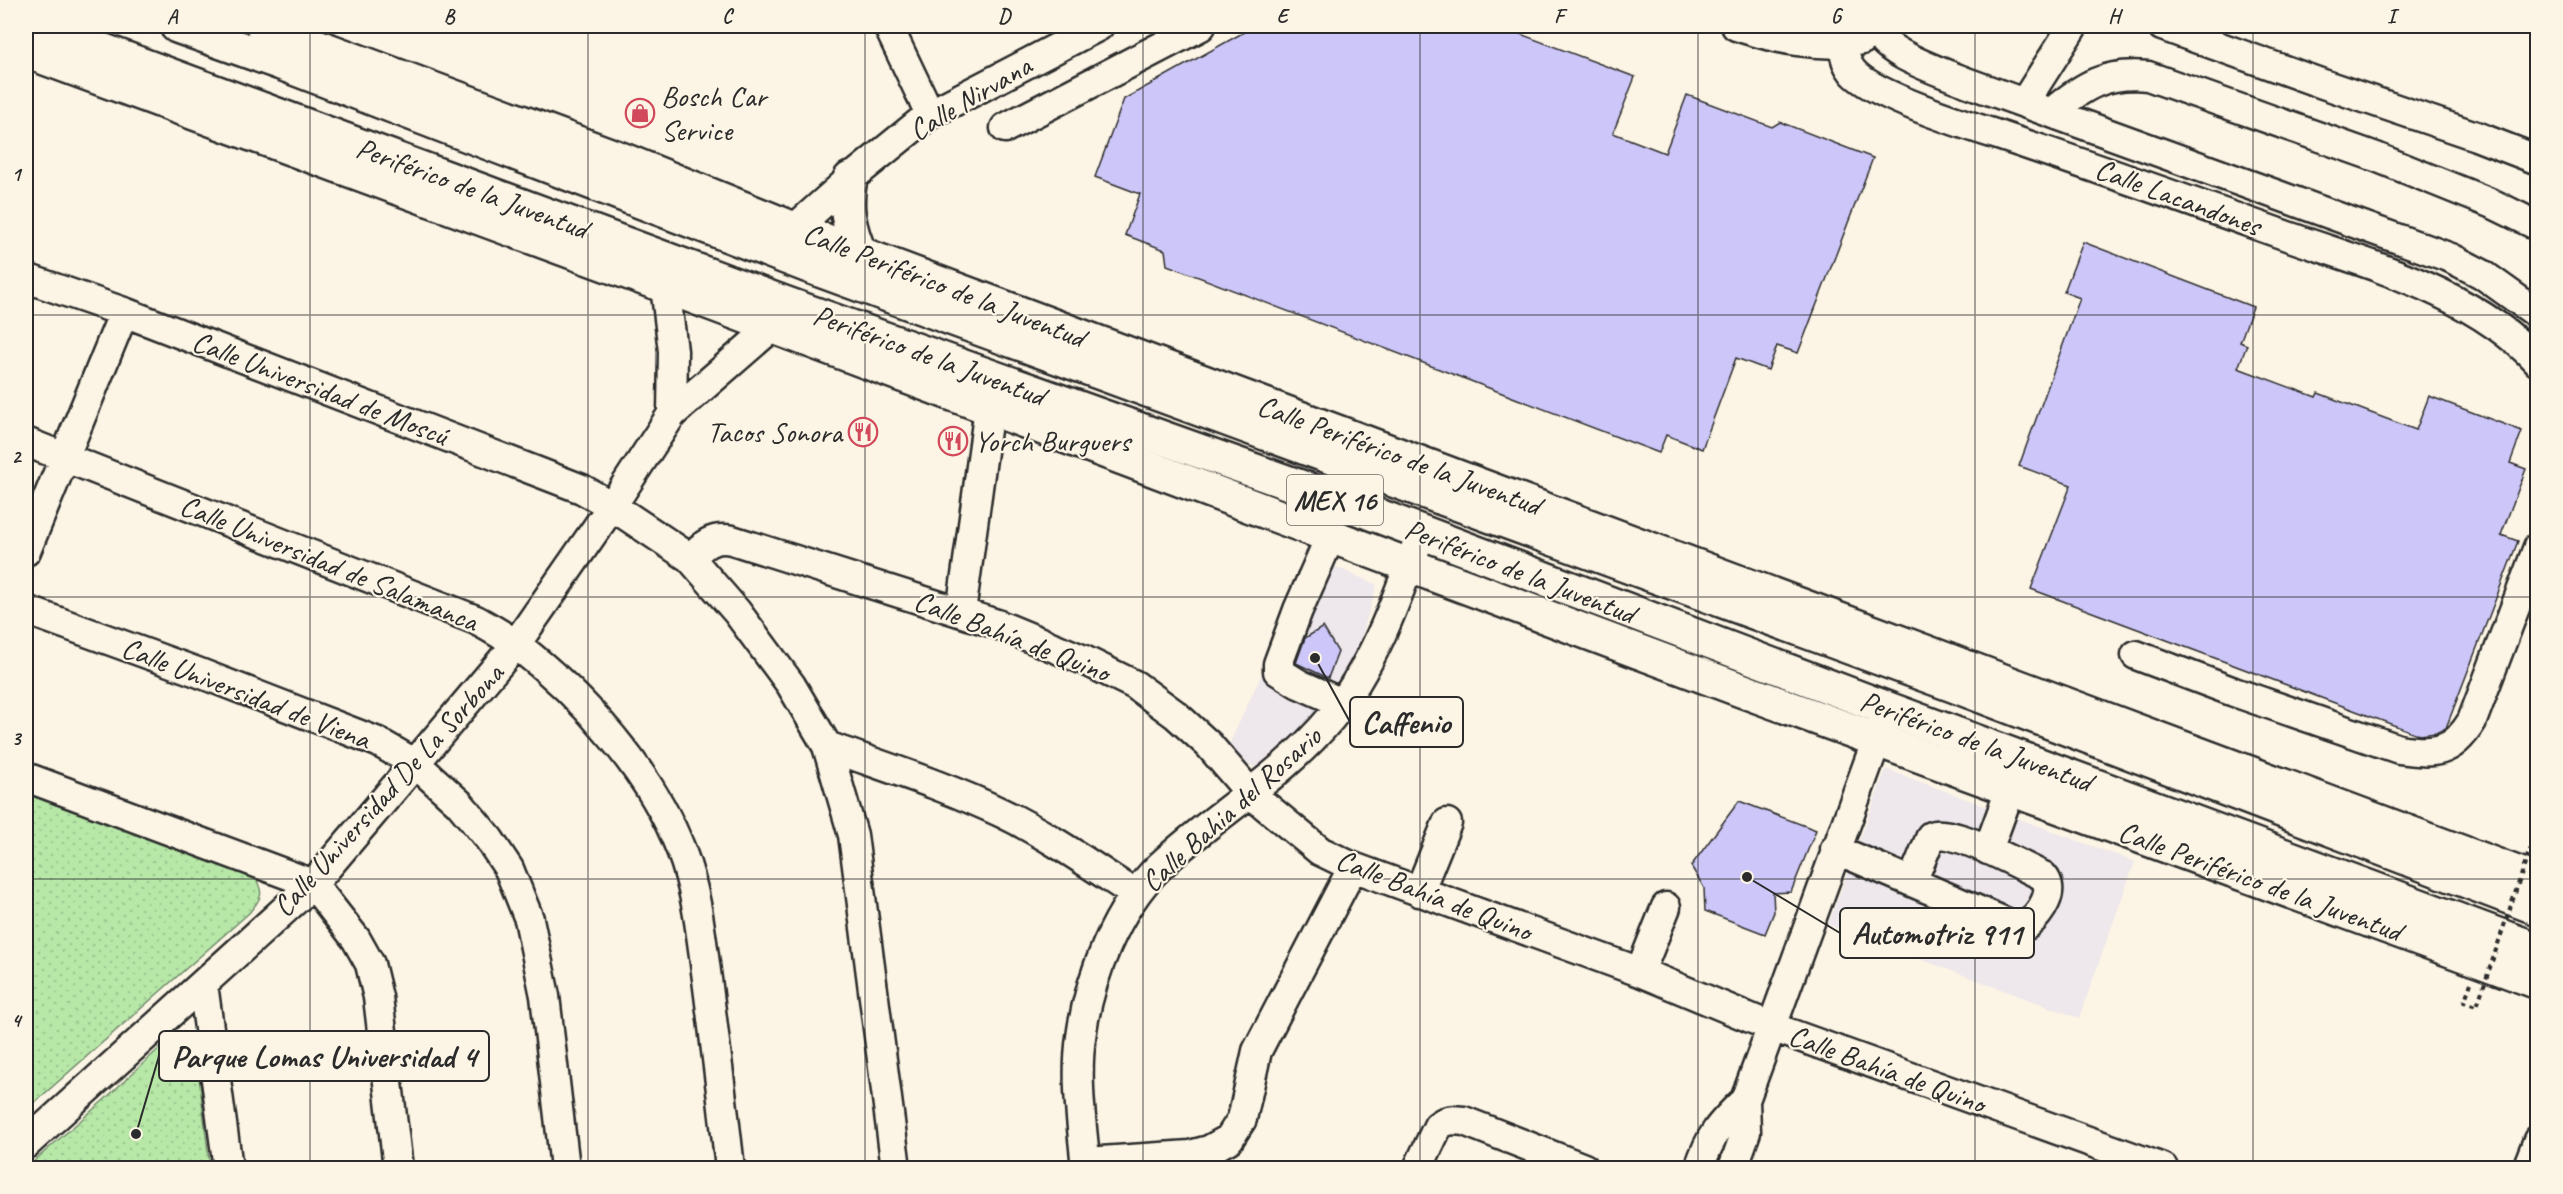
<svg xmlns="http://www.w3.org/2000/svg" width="2563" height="1194" viewBox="0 0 2563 1194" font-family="Caveat,sans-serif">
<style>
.built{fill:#eee7eb}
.park{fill:url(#park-dots);stroke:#718a6a;stroke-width:1.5}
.building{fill:#cdc7f9;stroke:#2b2b2b;stroke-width:1.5}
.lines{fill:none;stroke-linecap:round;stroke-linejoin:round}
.minor-casing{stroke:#2b2b2b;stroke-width:33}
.major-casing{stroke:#2b2b2b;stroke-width:38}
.highway-casing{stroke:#2b2b2b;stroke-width:38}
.minor{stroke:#fcf5e5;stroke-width:28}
.major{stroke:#fcf5e5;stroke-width:33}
.highway{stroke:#fcf5e5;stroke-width:33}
.path-bridge{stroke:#2b2b2b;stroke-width:4;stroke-dasharray:4.5 4.5;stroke-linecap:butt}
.grid{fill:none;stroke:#2b2b2b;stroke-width:1.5;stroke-opacity:0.55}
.labels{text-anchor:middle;stroke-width:4.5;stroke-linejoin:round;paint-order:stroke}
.shield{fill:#fcf5e5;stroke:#6a6863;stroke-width:1.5}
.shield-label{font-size:28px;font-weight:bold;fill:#2b2b2b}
.poi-label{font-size:30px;fill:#2b2b2b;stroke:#fcf5e5;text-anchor:start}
.street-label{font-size:30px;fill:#2b2b2b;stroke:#fcf5e5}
.leader{fill:none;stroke:#2b2b2b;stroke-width:2}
.callout-dot{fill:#2b2b2b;stroke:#fcf5e5;stroke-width:2}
.callout{fill:#fcf5e5;stroke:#2b2b2b;stroke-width:2}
.callout-label{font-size:32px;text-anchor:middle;font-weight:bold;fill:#2b2b2b}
.neatline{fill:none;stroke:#2b2b2b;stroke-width:2}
.grid-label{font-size:20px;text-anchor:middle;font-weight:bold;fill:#2b2b2b}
</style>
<defs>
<pattern id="park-dots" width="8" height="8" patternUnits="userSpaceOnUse" patternTransform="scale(1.5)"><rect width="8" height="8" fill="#b7e8a8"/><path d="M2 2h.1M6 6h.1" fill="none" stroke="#9ec791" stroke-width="1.8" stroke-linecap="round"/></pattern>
</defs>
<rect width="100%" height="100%" fill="#fcf5e5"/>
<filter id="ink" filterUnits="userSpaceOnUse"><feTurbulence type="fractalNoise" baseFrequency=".0167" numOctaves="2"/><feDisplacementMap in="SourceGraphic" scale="12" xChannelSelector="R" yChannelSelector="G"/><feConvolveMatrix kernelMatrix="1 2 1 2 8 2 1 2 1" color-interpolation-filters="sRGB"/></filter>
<g filter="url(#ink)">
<path class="built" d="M1309,555L1377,585L1349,677L1310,727L1261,771L1226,751L1265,667Z
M1886,769L2135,862L2079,1018L1828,925Z"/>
<path class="park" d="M26,790L254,875C264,893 263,897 249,913L26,1110Z
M184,1032L195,1043L210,1168H26L104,1100L167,1041Z"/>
<path class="building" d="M1255,26H1499L1635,77L1613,133L1665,153L1687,95L1772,127L1780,122L1873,158L1798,353L1777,346L1768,370L1736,358L1702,449L1666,435L1659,453L1167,265L1165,250L1125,235L1140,194L1095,177L1124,99Z
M2083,242L2253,307L2240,342L2247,345L2238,368L2316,397L2318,393L2416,430L2429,396L2522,431L2510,463L2526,469L2501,535L2518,541L2446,728L2436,733L2420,735L2031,589L2071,485L2019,466L2080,298L2064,292Z
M1323,627L1338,652L1328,678L1296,663L1305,638Z
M1739,801L1816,830L1791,892L1773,893L1774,912L1765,934L1705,911L1704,888L1691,866Z"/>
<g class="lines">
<g class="minor-casing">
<path id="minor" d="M888,26L930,114
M1736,26C1776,39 1820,49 1862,40
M1849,26C1843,43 1841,57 1853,72C1873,95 1966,125 1998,135C2091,166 2184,199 2276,232C2365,264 2472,290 2538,362
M1875,26C1879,53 1943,72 1966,82L2451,258L2482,274L2538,314
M2162,26L2323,84L2476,136L2538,160
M2024,103L2073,26
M2052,112C2084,85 2106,72 2148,76L2376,157L2495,205L2538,226
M1005,128L1201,26
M794,229L850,179L930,114L1099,26
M26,278L124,312L582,489L612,506L690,558L737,612L791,685L827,746L853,835L896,1168
M672,414L673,351L665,286L673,268
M26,442L476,620C490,628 505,636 518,646C583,696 651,772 681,850C697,891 701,935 707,979C715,1042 723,1105 730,1168
M1331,535L1298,610L1278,664V671L1299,684L1342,703
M26,551L124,312
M690,558C703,545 712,536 732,540L997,624L1084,660L1135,685L1176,715L1209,745L1251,794L1320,851L1353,867L1640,972L1772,1027L2163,1168
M26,610L197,672L378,742L416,764L459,803L489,839L509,869L529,919L545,996L565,1168
M961,612L989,408
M2136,655L2234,692L2399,749C2434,754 2452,754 2472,721L2538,547
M827,746C885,767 946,786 1002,813C1048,835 1092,866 1135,894
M26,777L313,884L356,939L370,964L378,997L398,1168
M1835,849L2012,925H2027C2040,914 2057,891 2043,876C2022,866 1951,827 1931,836L1912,882
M1988,850L2010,790
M1419,892L1447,823
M1640,972L1666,907
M203,984L228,1168
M26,1144L313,884L516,644L612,506L672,414L772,327L781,309
M1086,1162L1190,1155L1209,1150L1229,1139L1242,1119L1257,1051L1353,867
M1086,1168C1082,1125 1075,1080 1081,1037C1089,978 1116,908 1160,866C1215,814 1281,778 1331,718C1372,668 1395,604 1417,544
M1418,1168L1438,1126C1446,1119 1454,1120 1464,1121L1584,1168
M1699,1168C1711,1134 1719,1125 1745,1100
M1733,1168L1746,1132L1745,1100L1884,720
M2527,1168L2538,1140"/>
</g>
<g class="major-casing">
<path id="major" d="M263,26L626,161L794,229L2538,881
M26,51L665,286L1741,690L2538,982
M850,179C844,207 849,228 860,254"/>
</g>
<g class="highway-casing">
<path id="highway" d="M37,26L784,303L1334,499L1888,709L2538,950
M177,26L281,63L809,266L1953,685L2538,908
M494,112L576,158
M428,199L482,207"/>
</g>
<use href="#minor" class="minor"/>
<use href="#major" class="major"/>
<use href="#highway" class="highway"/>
<path class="path-bridge" d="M2471,983L2464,1002L2477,1006L2529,852L2536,839L2538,840"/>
</g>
</g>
<path class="grid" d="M310,26V1168M588,26V1168M865,26V1168M1143,26V1168M1420,26V1168M1698,26V1168M1975,26V1168M2253,26V1168M26,315H2538M26,597H2538M26,879H2538"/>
<defs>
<g id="shop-ring" transform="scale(1.5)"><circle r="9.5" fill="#fcf5e5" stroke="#d1495b" stroke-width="1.5"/><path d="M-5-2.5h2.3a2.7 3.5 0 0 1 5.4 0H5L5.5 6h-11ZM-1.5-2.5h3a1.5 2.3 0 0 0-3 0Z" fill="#d1495b"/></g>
<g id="restaurant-ring" transform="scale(1.5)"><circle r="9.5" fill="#fcf5e5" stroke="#d1495b" stroke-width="1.5"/><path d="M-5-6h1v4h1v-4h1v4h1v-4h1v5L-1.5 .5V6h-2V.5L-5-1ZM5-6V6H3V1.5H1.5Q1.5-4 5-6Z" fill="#d1495b"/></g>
</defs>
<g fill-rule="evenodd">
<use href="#shop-ring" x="640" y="113"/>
<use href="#restaurant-ring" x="863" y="432"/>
<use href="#restaurant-ring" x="953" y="441"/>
</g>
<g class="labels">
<rect class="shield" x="1287" y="475" width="96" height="50" rx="4.5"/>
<g class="shield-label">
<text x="1335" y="510">MEX 16</text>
</g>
<g class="poi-label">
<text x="661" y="106">Bosch Car<tspan x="661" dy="34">Service</tspan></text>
<text x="842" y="442" text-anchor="end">Tacos Sonora</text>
<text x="974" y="451">Yorch Burguers</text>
</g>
<g class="street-label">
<text transform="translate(970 98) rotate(-31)" y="10">Calle Nirvana</text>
<text transform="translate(472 188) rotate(20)" y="10">Periférico de la Juventud</text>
<text transform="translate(2178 197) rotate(20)" y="10">Calle Lacandones</text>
<text transform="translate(944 285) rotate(21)" y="10">Calle Periférico de la Juventud</text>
<text transform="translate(929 355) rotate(20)" y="10">Periférico de la Juventud</text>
<text transform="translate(320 388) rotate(21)" y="10">Calle Universidad de Moscú</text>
<text transform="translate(1399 455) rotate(20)" y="10">Calle Periférico de la Juventud</text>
<text transform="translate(329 563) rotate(22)" y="10">Calle Universidad de Salamanca</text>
<text transform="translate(1520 571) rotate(21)" y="10">Periférico de la Juventud</text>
<text transform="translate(1012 636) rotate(21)" y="10">Calle Bahía de Quino</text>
<text transform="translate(246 693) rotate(21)" y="10">Calle Universidad de Viena</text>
<text transform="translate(1976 741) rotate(20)" y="10">Periférico de la Juventud</text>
<text transform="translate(388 790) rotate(-48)" y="10">Calle Universidad De La Sorbona</text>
<text transform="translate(1231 809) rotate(-42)" y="10">Calle Bahia del Rosario</text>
<text transform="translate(2260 881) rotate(20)" y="10">Calle Periférico de la Juventud</text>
<text transform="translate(1434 895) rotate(21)" y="10">Calle Bahía de Quino</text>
<text transform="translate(1887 1069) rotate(20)" y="10">Calle Bahía de Quino</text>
</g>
</g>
<path class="leader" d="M1315 658L1350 722M1747 877L1840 933M136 1134L159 1056"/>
<g class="callout-dot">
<circle cx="1315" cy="658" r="6"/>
<circle cx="1747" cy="877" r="6"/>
<circle cx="136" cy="1134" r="6"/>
</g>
<g class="callout">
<rect x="1350" y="697" width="113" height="50" rx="6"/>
<rect x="1840" y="908" width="194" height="50" rx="6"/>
<rect x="159" y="1031" width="330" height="50" rx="6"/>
</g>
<g class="callout-label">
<text x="1406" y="733">Caffenio</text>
<text x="1937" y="944">Automotriz 911</text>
<text x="324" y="1067">Parque Lomas Universidad 4</text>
</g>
<rect width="2563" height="1194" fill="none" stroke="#fcf5e5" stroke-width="66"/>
<rect x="33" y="33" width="2497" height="1128" class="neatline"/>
<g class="grid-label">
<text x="172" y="23">A</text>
<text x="449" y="23">B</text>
<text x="727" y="23">C</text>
<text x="1004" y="23">D</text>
<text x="1282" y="23">E</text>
<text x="1559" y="23">F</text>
<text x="1836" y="23">G</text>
<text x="2114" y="23">H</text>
<text x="2391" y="23">I</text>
<text x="16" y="181">1</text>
<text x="16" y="463">2</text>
<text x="16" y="745">3</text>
<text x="16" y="1027">4</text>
</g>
</svg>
